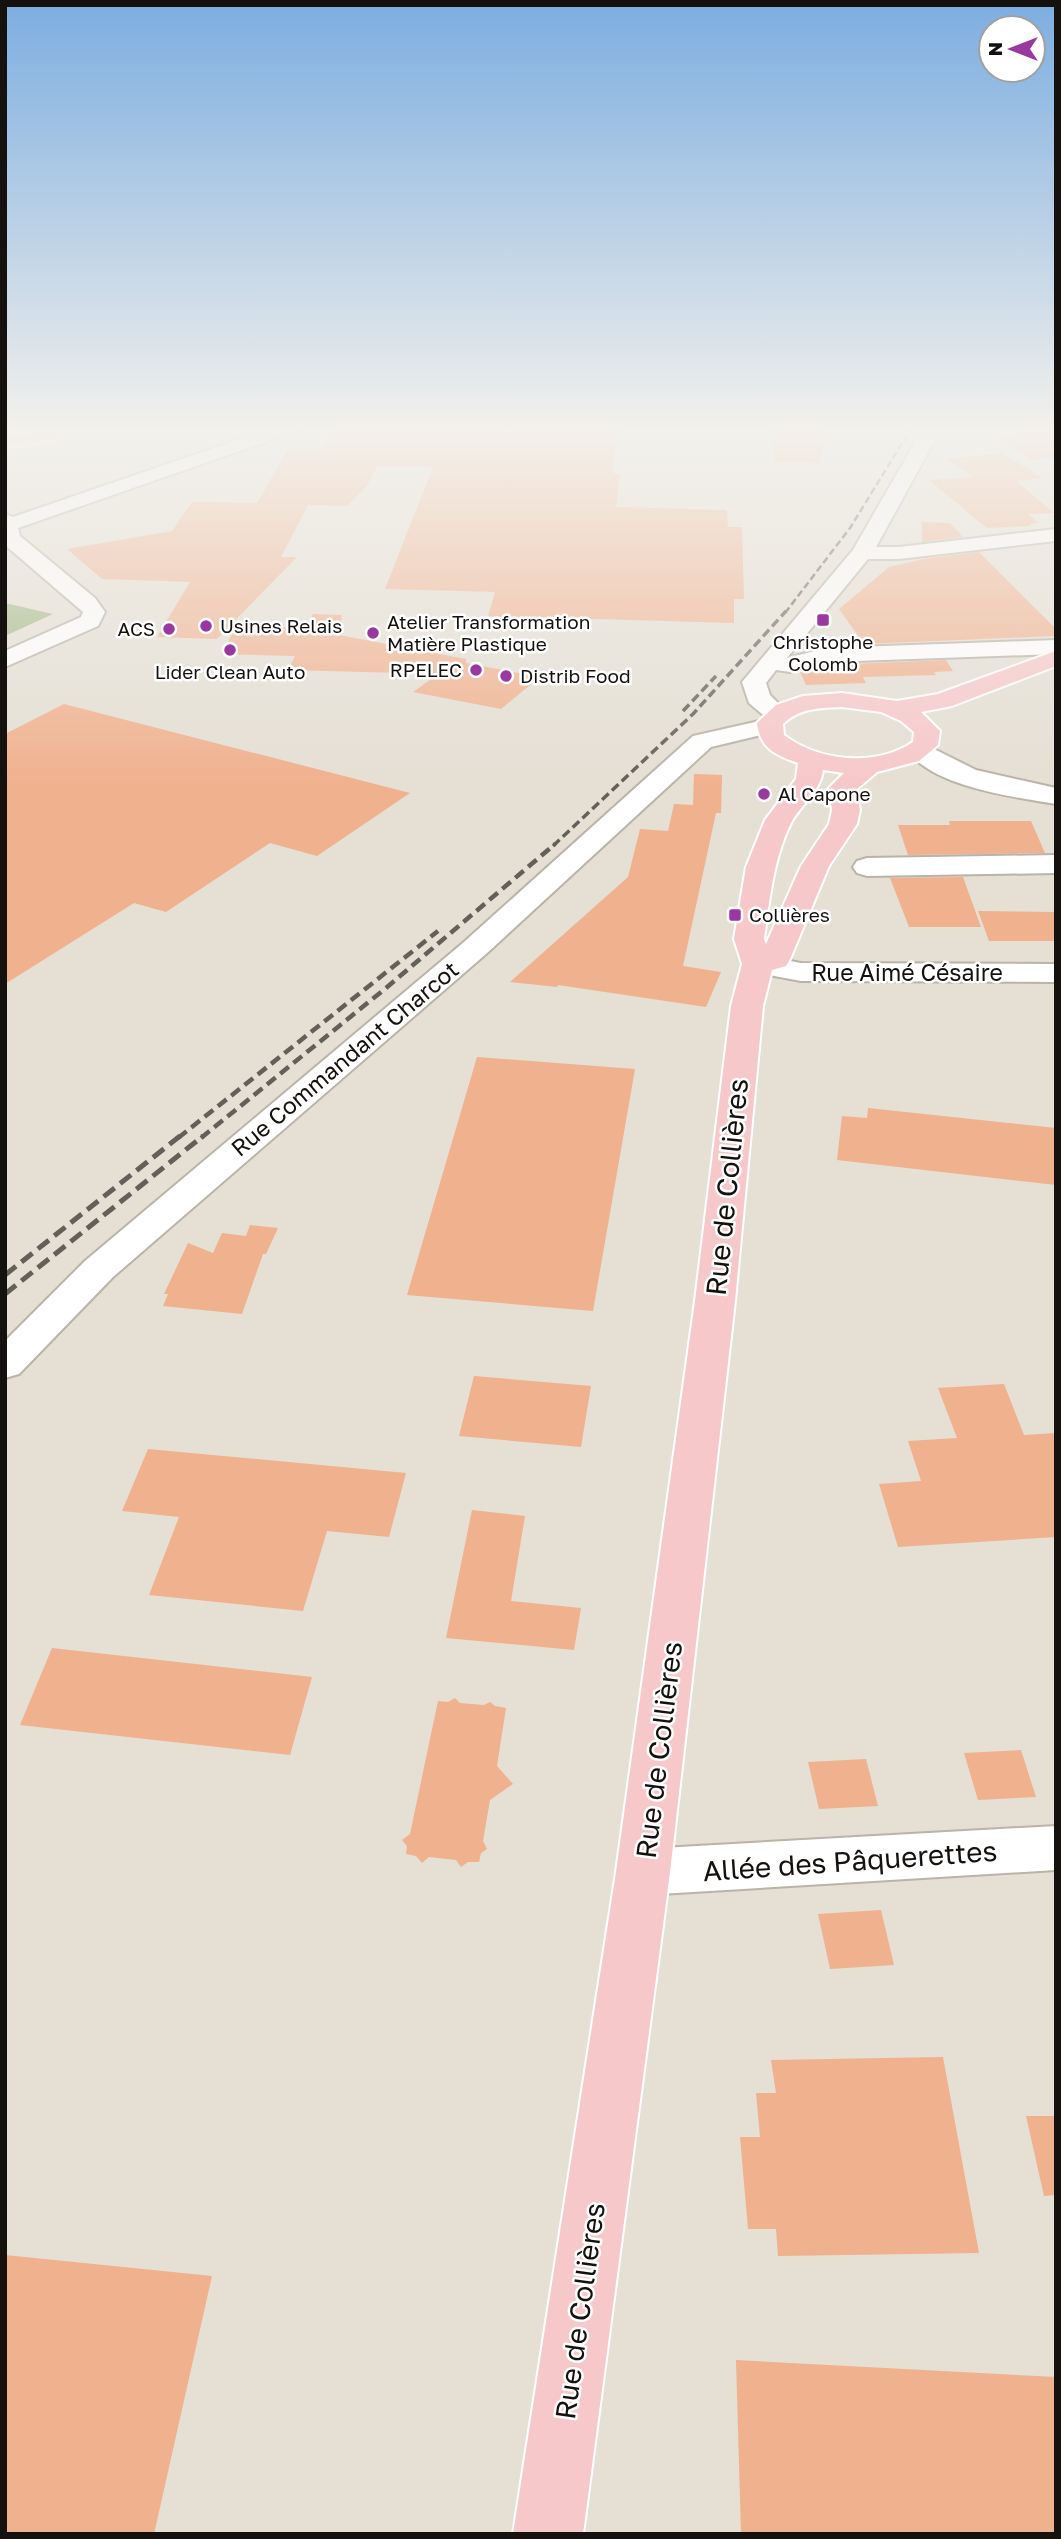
<svg xmlns="http://www.w3.org/2000/svg" width="1061" height="2539" viewBox="0 0 1061 2539" font-family="'Golos Text',sans-serif">
<style>
.green{fill:#a1b785}
.building{fill:#f0b18f}
.lines{fill:none;stroke-linecap:round;stroke-linejoin:round}
.minor-casing{stroke:#b9b3a8;stroke-width:4}
.major-casing{stroke:#fff;stroke-width:4}
.minor{fill:#fff;fill-rule:evenodd}
.major{fill:#f7c8ca;fill-rule:evenodd}
.rail-far3{stroke:#645f59;stroke-width:2.5;stroke-dasharray:7 3.5;stroke-linecap:butt}
.rail-far2{stroke:#645f59;stroke-width:3.5;stroke-dasharray:9 4.5;stroke-linecap:butt}
.rail-far1{stroke:#645f59;stroke-width:4.5;stroke-dasharray:11 6;stroke-linecap:butt}
.rail{stroke:#645f59;stroke-width:5;stroke-dasharray:14 7;stroke-linecap:butt}
.poi-dot{fill:#99389f;stroke:#fff;stroke-width:2.5}
.labels{text-anchor:middle;stroke-width:5;stroke-linejoin:round;paint-order:stroke}
.far-poi-label{font-size:19px;fill:#14110e;stroke:#fff;text-anchor:start}
.street-label{font-size:23px;fill:#14110e;stroke:#fff}
.near-street-label{font-size:28px;fill:#14110e;stroke:#fff}
</style>
<rect width="100%" height="100%" fill="#e5dfd4"/>
<path class="green" d="M5,603L53,614L5,636Z"/>
<path class="building" d="M334,427H618L612,473L620,474L616,507L727,510L728,527H742L744,599H734V623L488,616L495,592L385,589L433,467L377,466L367,486L347,506L308,505L281,557H297L217,639L157,637L190,582L102,579L67,549L172,531L192,502L257,503L288,449L323,450Z
M773,427H831L819,463L774,462Z
M1056,430V457L1031,460L992,436Z
M1002,453L1043,478L1016,481L1054,513L1028,514L1038,523L1029,524L1031,526L987,528L929,480L975,477L945,459Z
M922,522L950,523L963,537L922,542Z
M979,552L1056,629V636L864,644L839,609L889,567L924,559Z
M313,614L342,615L339,635L466,659V663L540,677L501,709L413,692L438,674L288,670L295,656L222,654L236,626L306,628Z
M946,660L953,671L934,672L936,675L863,677L866,683L806,685L800,672L827,665Z
M64,704L410,793L317,856L270,843L166,912L134,903L5,984V734Z
M694,774L722,775L721,813H716L683,966L721,972L706,1007L558,985L557,987L510,982L628,877L640,829L668,831L674,804L693,805Z
M949,821H1031L1045,853L908,855L898,825H950Z
M963,877L981,927H909L890,878Z
M978,911L1056,912V941H989Z
M477,1057L635,1069L593,1311L407,1295Z
M868,1108L1056,1128V1185L837,1160L842,1116L867,1118Z
M250,1225L278,1228L266,1254H263L242,1314L163,1306L168,1294H164L188,1243L213,1253L222,1233L246,1236Z
M474,1376L591,1386L581,1447L459,1436Z
M1004,1384L1024,1435L1056,1433V1537L898,1547L879,1484L921,1481L908,1441L957,1438L938,1388Z
M148,1449L406,1473L389,1537L327,1531L303,1611L149,1595L179,1517L122,1511Z
M472,1510L525,1516L511,1601L581,1608L574,1650L446,1638Z
M52,1648L312,1677L290,1755L20,1725Z
M455,1698L460,1703L484,1705L490,1702L495,1706L506,1708L497,1766L513,1784L490,1800L483,1841L487,1849L481,1853L479,1862H468L461,1867L456,1860L429,1857L422,1863L416,1856L406,1854L407,1846L402,1840L410,1834L438,1701L448,1702Z
M1021,1750L1036,1797L978,1800L964,1753Z
M866,1759L878,1806L819,1809L808,1762Z
M881,1910L894,1965L830,1969L818,1914Z
M943,2057L979,2253L778,2256L776,2229H748L740,2137H760L756,2093H776L771,2060Z
M1026,2116H1056V2195L1044,2196Z
M5,2255L212,2276L154,2534H5Z
M736,2360L1056,2377V2534H741Z"/>
<g class="lines">
<g class="minor-casing">
<path id="minor" d="M275,427H300L297,431L18,528L20,536L95,598L105,612L98,626L5,667V651L81,617L83,612L5,545V514L13,517Z
M924,427H942L876,547H899L1056,529V541L899,559H868L787,658L826,648L1056,640V654L827,662L790,672L776,670L766,683L770,695L789,714L786,719L778,721L782,726L778,731L711,747L486,954L113,1277L19,1374L5,1378V1341L85,1261L464,942L693,736L768,719L749,703L742,682L853,550Z
M920,742L976,770L1056,788V804C1014,797 933,787 907,750L911,745Z
M1056,855V873L867,876L857,873L853,867L857,861L867,858Z
M758,955L801,963L1056,964V982L801,981L747,971L742,964L747,957Z
M1056,1826V1870L643,1895L624,1888L616,1872L624,1856L643,1849Z"/>
</g>
<g class="major-casing">
<path id="major" d="M66,427H103L94,432L5,448V437Z
M1056,651V666L952,706L921,712L940,731L938,745L919,761L877,772L856,790L860,810L857,824L829,866L790,959L786,966L772,970L763,1006L735,1301L670,1872L583,2534H513L616,1872L695,1301L731,1006L742,964L734,939L746,867L765,820L796,779L798,763C775,755 760,748 757,723L776,705L803,696L842,693L897,701L938,694ZM842,707L881,712L901,721L914,732L913,742C876,767 820,762 784,735L783,724C799,708 820,708 842,707ZM823,770L844,773L829,788L832,810L829,824L801,866L766,944L764,939C770,899 773,858 792,821C802,804 821,790 823,770Z"/>
</g>
<use href="#minor" class="minor"/>
<use href="#major" class="major"/>
<path class="rail-far3" d="M785,613L850,528L912,427"/>
<path class="rail-far2" d="M683,711L716,676
M553,846L693,714L786,611"/>
<path class="rail-far1" d="M178,1138L438,931
M201,1138L386,988L555,844"/>
<path class="rail" d="M5,1275L180,1136
M5,1294L203,1136"/>
</g>
<linearGradient id="sky" x2="0" y2="1"><stop stop-color="#7cade0"/><stop offset="0.55" stop-color="#f3f1ec"/><stop offset="1" stop-color="#f3f1ec" stop-opacity="0"/></linearGradient>
<rect width="1061" height="782" fill="url(#sky)"/>
<g class="poi-dot">
<rect x="816" y="613" width="14" height="14" rx="3.5"/>
<circle cx="206" cy="626" r="7"/>
<circle cx="169" cy="629" r="7"/>
<circle cx="373" cy="633" r="7"/>
<circle cx="230" cy="650" r="7"/>
<circle cx="476" cy="670" r="7"/>
<circle cx="506" cy="676" r="7"/>
<circle cx="764" cy="794" r="7"/>
<rect x="728" y="908" width="14" height="14" rx="3.5"/>
</g>
<g class="labels">
<g class="far-poi-label">
<text x="387" y="629">Atelier Transformation<tspan x="387" dy="22">Matière Plastique</tspan></text>
<text x="220" y="633">Usines Relais</text>
<text x="155" y="636" text-anchor="end">ACS</text>
<text x="823" y="649" text-anchor="middle">Christophe<tspan x="823" dy="22">Colomb</tspan></text>
<text x="462" y="677" text-anchor="end">RPELEC</text>
<text x="230" y="679" text-anchor="middle">Lider Clean Auto</text>
<text x="520" y="683">Distrib Food</text>
<text x="778" y="801">Al Capone</text>
<text x="749" y="922">Collières</text>
</g>
<g class="street-label">
<text x="907" y="981">Rue Aimé Césaire</text>
<text transform="translate(345 1059) rotate(-40)" y="8">Rue Commandant Charcot</text>
</g>
<g class="near-street-label">
<text transform="translate(727 1187) rotate(-84)" y="10">Rue de Collières</text>
<text transform="translate(659 1750) rotate(-83)" y="10">Rue de Collières</text>
<text transform="translate(850 1861) rotate(-4)" y="10">Allée des Pâquerettes</text>
<text transform="translate(580 2311) rotate(-82)" y="10">Rue de Collières</text>
</g>
</g>
<rect width="1061" height="2539" fill="none" stroke="#14110e" stroke-width="14"/>
<g transform="translate(1012 49) rotate(270)"><circle r="33" fill="#ffffff" stroke="#a1a09f" stroke-width="2"/>
<path d="M0-5L12 26L0 18L-12 26Z" fill="#99389f"/>
<text y="-10" font-size="19" font-weight="bold" text-anchor="middle" fill="#14110e">N</text>
</g>
</svg>
